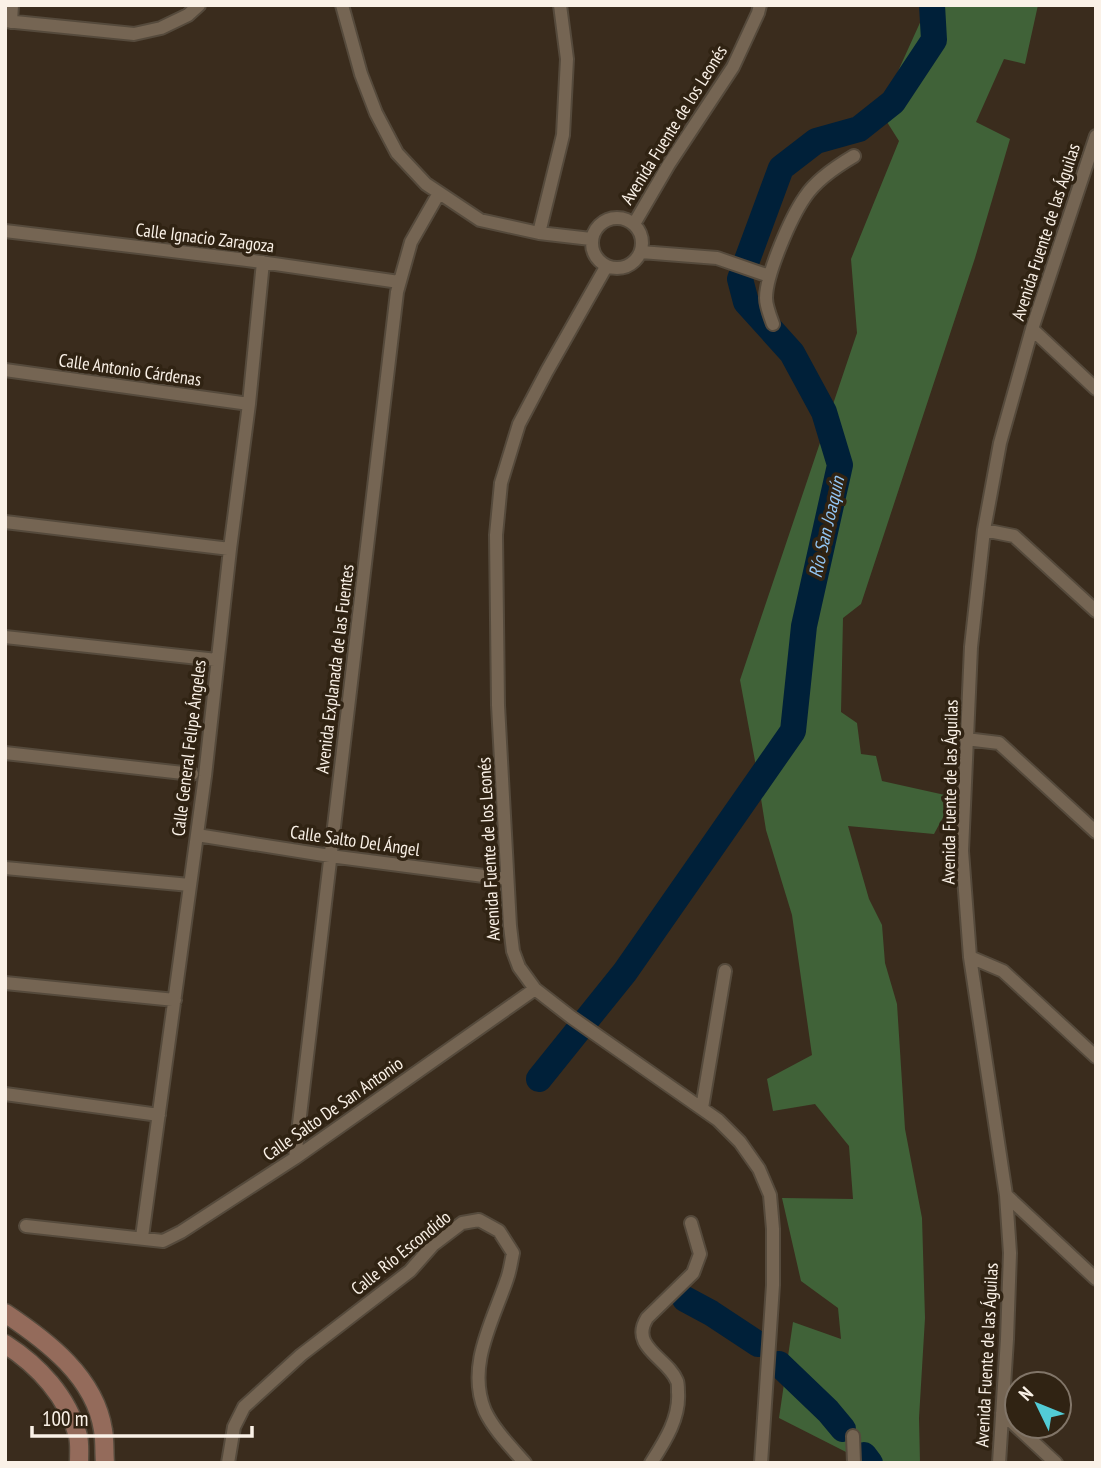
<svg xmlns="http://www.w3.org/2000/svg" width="1101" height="1468" viewBox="0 0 1101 1468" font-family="'PT Sans Narrow',sans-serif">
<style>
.forest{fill:#406238}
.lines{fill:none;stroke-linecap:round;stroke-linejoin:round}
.river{stroke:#002039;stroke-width:26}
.minor-casing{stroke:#554a3c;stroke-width:16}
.secondary-casing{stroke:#554a3c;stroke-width:21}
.minor{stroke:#756553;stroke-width:12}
.secondary{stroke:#946b5b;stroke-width:18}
.labels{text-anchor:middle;stroke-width:7;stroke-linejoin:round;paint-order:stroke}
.street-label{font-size:18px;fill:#faf1e7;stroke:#302313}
.water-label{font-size:19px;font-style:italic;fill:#92c5f3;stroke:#302313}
</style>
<rect width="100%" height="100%" fill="#3a2c1d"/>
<path class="forest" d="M928,5H1038L1025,64L1004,59L976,122L1010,139L975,258L861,604L843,618L841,712L857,723L861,754L876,756L882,781L954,797L934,834L848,826L869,899L882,925L885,963L897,1004L905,1129L922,1218L925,1318L919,1418L920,1463H850L848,1453L779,1418L793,1322L841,1339L838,1308L801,1281L782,1198L853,1199L849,1146L815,1104L773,1111L767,1079L812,1055L792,915L766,830L755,761L740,680L857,333L851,259L899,141L880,111Z"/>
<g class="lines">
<path class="river" d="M539,1079L625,972L793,731L804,626L840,465L824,412L792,353L746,302L740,279L781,168L816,141L859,129L893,102L934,40L932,5
M685,1299L711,1313L758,1344
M779,1364L828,1411L843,1429
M864,1455L870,1463"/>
<g class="minor-casing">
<path id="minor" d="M342,5L361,74L376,113L397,153L426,184L480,220L539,233L591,239
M5,21L134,34L161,28L188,15L199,5
M11,22L12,5
M592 243a25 25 0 1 1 50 0a25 25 0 1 1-50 0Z
M634,224L669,164L733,67L758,13L760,5
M5,231L247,260L399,282
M539,233L563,135L567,59L560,5
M641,252L717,258L769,276
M606,267L547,371L519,424L501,483L496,535L498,705L510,926L513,951L519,967L535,989L571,1017L718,1120L740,1142L759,1169L770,1195L773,1229V1285L761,1463
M773,324C770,316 766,306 766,298C766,274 791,217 805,197C816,180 837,166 854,156
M1032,329L1096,389
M5,370L249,404
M5,522L230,549
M984,530L1014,536L1096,611
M5,637L217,660
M966,739L999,743L1096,832
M5,753L192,774
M197,835L330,856L507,879
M5,868L190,885
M970,957L1003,971L1096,1057
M5,983L175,1000
M5,1094L159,1115
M702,1108L725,971
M295,1158L397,292L411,242L439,193
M1006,1195L1096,1279
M26,1226L163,1241L181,1232L295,1158L535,989
M142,1237L205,776L230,549L249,404L263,262
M1002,1413L1056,1463
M853,1436L854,1463
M228,1463L234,1427L244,1407L301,1355L410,1271L433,1245L462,1223L479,1220L499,1231L513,1253C511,1262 510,1271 507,1279C493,1321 466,1366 485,1411C494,1430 511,1447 525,1463
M651,1463C665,1441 680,1418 678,1392C678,1391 678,1383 677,1381C668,1358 629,1347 647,1318L693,1273L700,1254L691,1223
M999,1463L1007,1339L1010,1253L1006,1195L970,957L962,851L971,647L984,530L1000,443L1032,329L1096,136"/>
</g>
<g class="secondary-casing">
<path id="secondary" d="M5,1313C47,1341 95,1377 103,1430C105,1441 104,1452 105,1463
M5,1344C38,1365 68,1397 78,1436C80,1444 79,1454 79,1463"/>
</g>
<use href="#minor" class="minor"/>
<use href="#secondary" class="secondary"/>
</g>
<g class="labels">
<g class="street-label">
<text transform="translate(674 125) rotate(-58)" y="6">Avenida Fuente de los Leonés</text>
<text transform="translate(1046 232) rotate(-72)" y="6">Avenida Fuente de las Águilas</text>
<text transform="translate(205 238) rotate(7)" y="6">Calle Ignacio Zaragoza</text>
<text transform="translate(130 370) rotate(8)" y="6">Calle Antonio Cárdenas</text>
<text transform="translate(335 669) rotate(-83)" y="6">Avenida Explanada de las Fuentes</text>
<text transform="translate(189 748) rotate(-83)" y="6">Calle General Felipe Ángeles</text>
<text transform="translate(950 792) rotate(-89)" y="6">Avenida Fuente de las Águilas</text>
<text transform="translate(355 841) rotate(8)" y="6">Calle Salto Del Ángel</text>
<text transform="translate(489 849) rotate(-93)" y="6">Avenida Fuente de los Leonés</text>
<text transform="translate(333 1109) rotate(-35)" y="6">Calle Salto De San Antonio</text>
<text transform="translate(401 1253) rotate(-39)" y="6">Calle Río Escondido</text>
<text transform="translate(987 1355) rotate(-87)" y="6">Avenida Fuente de las Águilas</text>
</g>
<g class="water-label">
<text transform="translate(826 527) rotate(-77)" y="7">Río San Joaquín</text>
</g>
</g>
<rect width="1101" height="1468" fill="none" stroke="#faf1e7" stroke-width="14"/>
<g transform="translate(1038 1405) rotate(313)"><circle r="33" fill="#302313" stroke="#817568" stroke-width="2"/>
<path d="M0-5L12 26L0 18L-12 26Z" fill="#52ccd6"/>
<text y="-10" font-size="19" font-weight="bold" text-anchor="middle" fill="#faf1e7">N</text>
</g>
<path d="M32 1426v10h220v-10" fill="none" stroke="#faf1e7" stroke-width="3.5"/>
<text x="42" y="1426" font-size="21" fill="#faf1e7" stroke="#302313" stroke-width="5" paint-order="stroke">100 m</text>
</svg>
